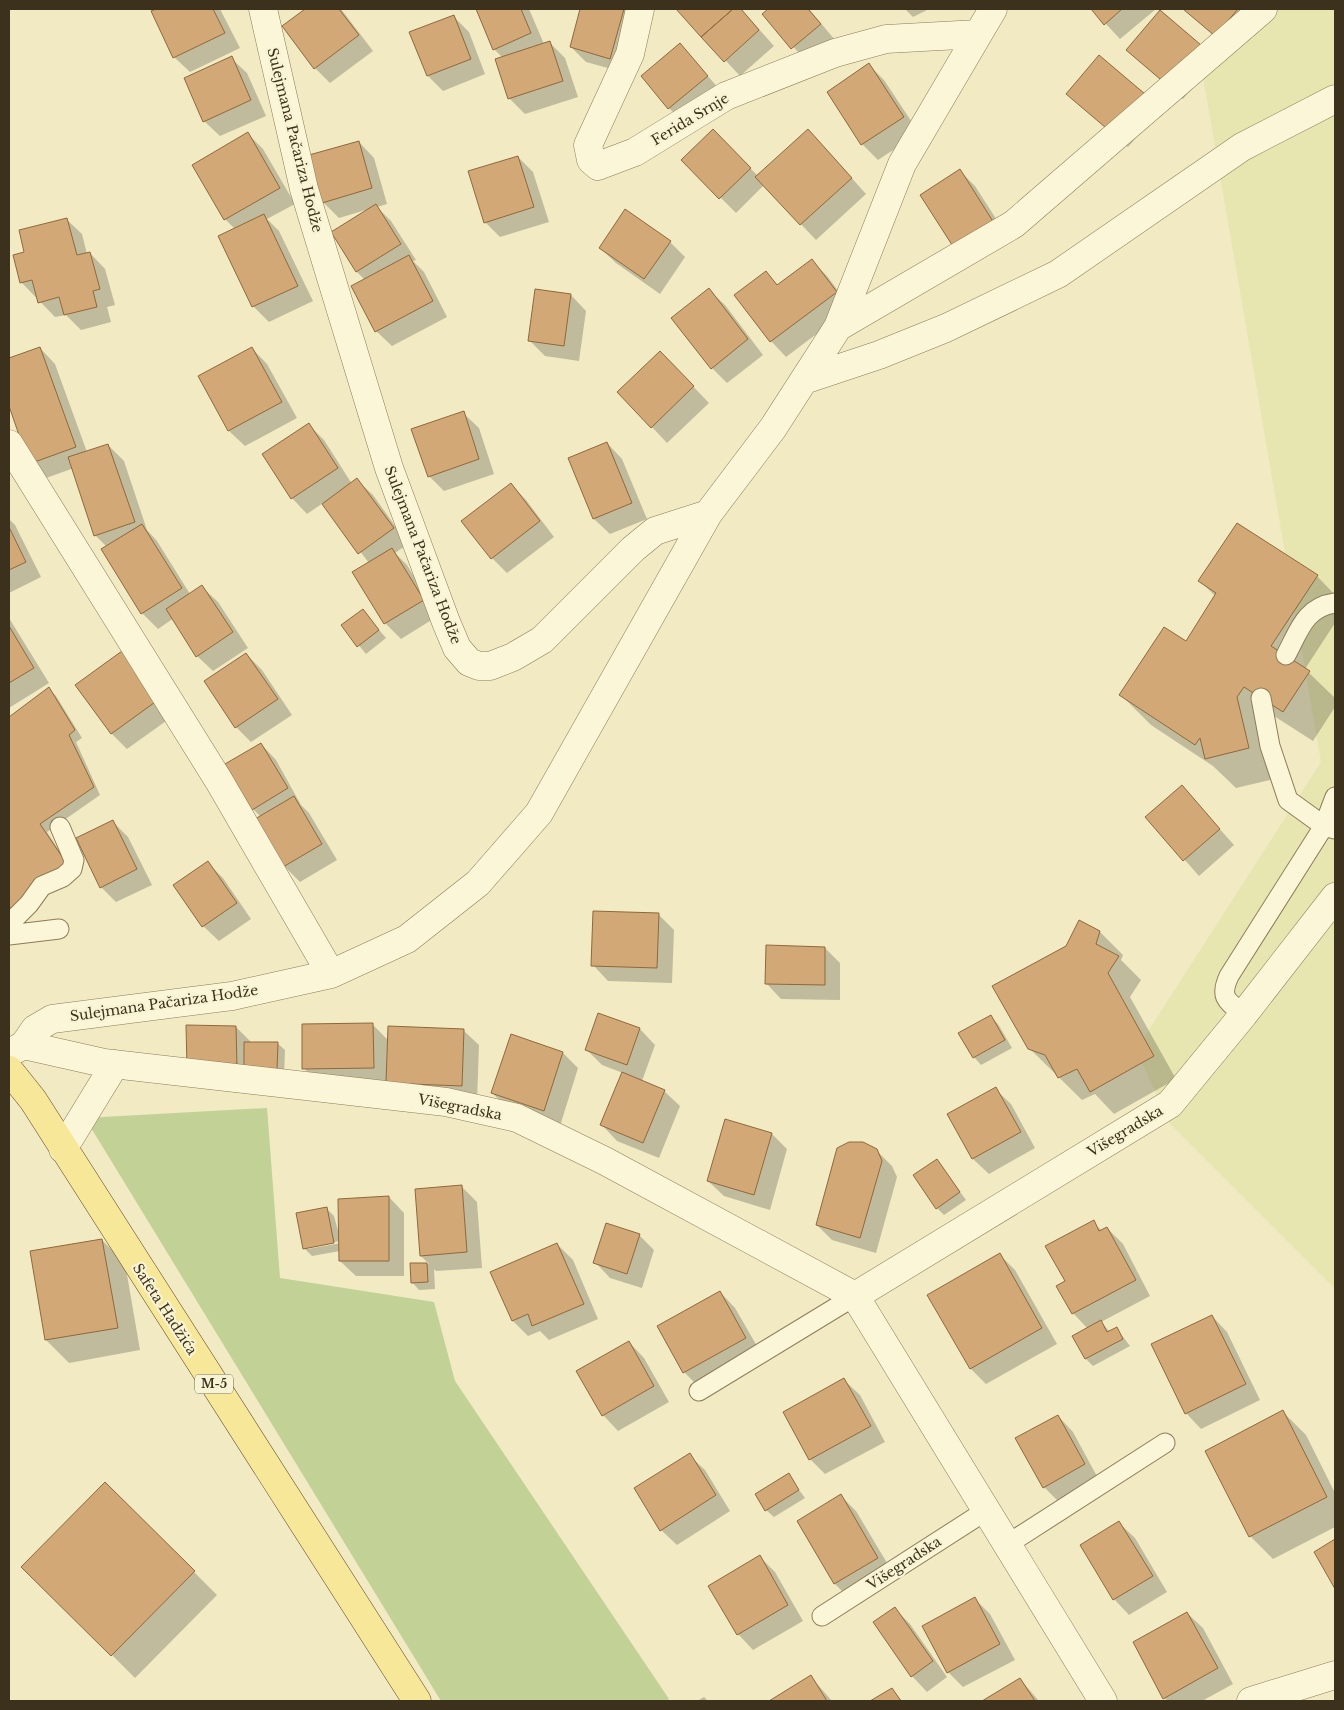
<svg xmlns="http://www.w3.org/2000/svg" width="1344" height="1710" viewBox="0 0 1344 1710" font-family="'Libre Baskerville',serif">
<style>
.farmland{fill:#e8e6b0}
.green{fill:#c2d196}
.shadow{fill:#0003;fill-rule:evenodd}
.building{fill:#d2a976;stroke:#8f683c}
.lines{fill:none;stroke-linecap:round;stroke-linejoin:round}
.service-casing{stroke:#8d7c58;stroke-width:21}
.minor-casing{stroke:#8d7c58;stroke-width:29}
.primary-casing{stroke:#5b492d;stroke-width:29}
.service{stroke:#fbf6d7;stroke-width:19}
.minor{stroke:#fbf6d7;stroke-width:28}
.primary{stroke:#f7e798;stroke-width:28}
.labels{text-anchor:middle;stroke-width:4.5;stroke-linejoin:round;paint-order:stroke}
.shield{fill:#f8f3d3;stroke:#746b54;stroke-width:1}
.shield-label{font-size:12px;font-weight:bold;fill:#3c311d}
.street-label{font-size:14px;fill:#3c311d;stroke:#f8f3d3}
</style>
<rect width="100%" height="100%" fill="#f1eac3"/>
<path class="farmland" d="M1253,9H1335V1289L1170,1124L1136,1050L1321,762L1202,71Z"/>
<path class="green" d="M267,1108L280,1278L434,1302L455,1381L669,1699L666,1701H441L85,1118Z"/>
<path class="shadow" d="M159,9H220L240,48L190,72L174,57L152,12Z
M307,9H341L373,51L330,83L315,68L284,27Z
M477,9H529L544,44L549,42L565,58L578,97L525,114L510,99L497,60L503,58L494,49Z
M581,9H630L626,73L586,62L571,47Z
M678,9H741L774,46L740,76Z
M770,9H809L835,40L808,63L764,14Z
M905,9H929L913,17Z
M1092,9H1156L1120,39Z
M1183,9H1267L1231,50Z
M453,16L469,32L485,74L443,91L428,76L411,33Z
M680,45L722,92L684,124L669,108Z
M1128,50L1216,61L1183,99Z
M231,58L247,73L266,116L220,136L204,121Z
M869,65L884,80L919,133L878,160L862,144Z
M1068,94L1160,110L1128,147Z
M713,131L758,176L823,146L866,194L816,240L764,185L736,213L683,160Z
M248,134L263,149L295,204L267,219L279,231L313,301L269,322L254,307L220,236L235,229L225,219Z
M359,142L374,158L387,204L377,207L391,221L416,260L413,261L424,272L447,317L392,346L376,331L365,280L357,272L332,232L369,209L339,218L323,202Z
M518,157L533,172L549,222L500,237L485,222Z
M960,171L975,186L1009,239L970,263Z
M66,219L82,234L87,254L90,253L105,269L115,305L107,307L111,322L81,330L66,315L55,317L21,282L26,253Z
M670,242L685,257L660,294L616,263L600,248Z
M812,261L827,276L851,308L786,357L771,341L736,295L766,273L779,286Z
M709,290L725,305L763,355L727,383L712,368Z
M571,295L586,311L579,361L545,356L529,340Z
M40,348L55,364L87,452L108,445L124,461L147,530L157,541L190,594L202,587L218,602L248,648L213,671L197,656L174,618L158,629L142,613L107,547L95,535L74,468L46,478L30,463L9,403V359Z
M252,348L267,364L297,418L245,446L229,431L200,377Z
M660,352L709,403L667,443L619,392Z
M463,413L479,428L494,474L444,491L429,476Z
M309,425L324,440L352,484L357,480L373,495L408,544L395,553L407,565L438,616L401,639L385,623L369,563L323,503L307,514L292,498L263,455Z
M607,443L622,459L647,519L610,534L594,519L569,459Z
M511,484L526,500L554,537L507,573L492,558Z
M9,519L15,525L41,577L9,593Z
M1317,576L1335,595V623L1305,669L1335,698V707L1313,741L1274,716L1266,728L1278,778L1236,788L1213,766L1151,725L1121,695L1186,643L1216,597L1200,581Z
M363,611L386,638L366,654L343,626Z
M9,618L49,683L9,708Z
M122,652L173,716L127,749L112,734L77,686Z
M246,654L262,670L292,715L251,742L236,727Z
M49,689L56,696L82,738L76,742L100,795L47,832L75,875L16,916L9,908V719Z
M261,744L276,760L301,805L309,813L337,860L300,882L284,866L261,817L253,809Z
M1182,787L1234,845L1199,876L1147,817Z
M112,821L128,837L152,885L116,902L101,887Z
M208,863L223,878L251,919L219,941L203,926Z
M658,914L674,930L672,983L608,981L593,965Z
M1100,932L1123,955L1121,960L1141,980L1130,997L1176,1079L1114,1114L1095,1094L1082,1100L1029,1048Z
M825,948L840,963V1000L781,999L766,983Z
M599,1015L640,1029L655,1045L642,1081L664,1091L680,1106L659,1158L617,1141L602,1125L623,1073L602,1065L586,1049Z
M991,1017L998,1024L1012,1048L981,1065L974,1057Z
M372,1024L388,1040L463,1030L479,1045L477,1101L319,1084L304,1068Z
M236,1027L252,1043H277L285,1050L284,1077L203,1083Z
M563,1053L578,1068L560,1126L508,1108L492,1093Z
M995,1089L1011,1104L1035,1148L989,1174L973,1159L949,1114Z
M772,1134L787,1149L770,1210L724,1196L708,1181Z
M876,1150L892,1166L897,1177L876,1253L832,1240L817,1225Z
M937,1160L966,1200L944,1215L937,1208Z
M461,1186L477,1202L482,1268L436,1271L434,1269L435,1289L419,1290L412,1282L411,1264H429L421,1256Z
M389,1197L404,1213V1276H356L340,1261V1251L312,1256L304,1248L327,1209L334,1216L340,1238ZM340,1241L341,1243L308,1249V1247Z
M1093,1222L1102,1231L1107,1228L1123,1244L1150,1296L1101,1322L1110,1332L1117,1329L1130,1346L1093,1366L1086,1359L1088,1329L1073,1313L1066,1282Z
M639,1235L654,1250L642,1288L610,1278L595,1262Z
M102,1240L125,1263L140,1350L69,1363L46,1340Z
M557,1244L573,1260L598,1319L549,1340L540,1331L528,1336L513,1321L492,1272Z
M1000,1255L1015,1270L1057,1344L986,1384L971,1369Z
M720,1292L735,1308L761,1353L699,1387L684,1372Z
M1212,1316L1227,1332L1260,1400L1201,1429L1186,1413Z
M629,1342L644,1358L669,1402L618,1431L603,1415Z
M844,1380L860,1395L885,1442L825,1474L810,1459Z
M1283,1412L1306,1435L1335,1493V1527L1273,1559L1250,1536Z
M1058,1416L1073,1432L1099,1480L1059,1502L1044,1487Z
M689,1455L705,1470L730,1511L677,1545L661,1530Z
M788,1475L805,1498L774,1517L766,1510Z
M105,1483L217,1595L135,1678L23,1566Z
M841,1496L856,1511L893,1573L850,1599L835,1584L798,1522Z
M1119,1523L1135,1538L1167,1592L1129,1615L1114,1599Z
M760,1557L775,1572L803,1621L753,1650L738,1634Z
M975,1599L990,1614L1015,1660L963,1687L948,1672Z
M895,1609L910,1624L947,1677L927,1692L912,1676Z
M1187,1613L1203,1628L1233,1684L1202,1701H1168L1164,1698Z
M811,1677L832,1701H772Z
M1020,1679L1039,1701H984Z
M892,1689L902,1701H873Z
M704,1697L708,1701H697Z"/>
<path class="building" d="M156,9H213L225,33L173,58L151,11Z
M305,9H339L359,35L314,69L282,26Z
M476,9H521L531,33L493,50Z
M580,9H624L610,59L570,47Z
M676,9H733L701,37Z
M733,9H741L759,30L724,62L701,37Z
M768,9H808L821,24L791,49L762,14Z
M1091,9H1122L1104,25Z
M1183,9H1238L1215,36Z
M1160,10L1201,45L1167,85L1126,50Z
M454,15L471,59L427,76L409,32Z
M550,41L563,81L508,99L495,59Z
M680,43L708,76L668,109L641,76Z
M1099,55L1145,94L1112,133L1066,94Z
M232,56L251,100L203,122L184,78Z
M869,63L904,117L861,145L827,92Z
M713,129L751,168L719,199L681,160Z
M808,129L852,178L800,225L755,177Z
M248,132L280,188L224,220L192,165Z
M359,141L372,188L322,203L309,155Z
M518,156L534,207L484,223L468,171Z
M960,169L994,223L954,248L920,195Z
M376,204L401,244L356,272L331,232Z
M625,209L671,241L644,279L599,248Z
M264,214L298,286L252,307L218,236Z
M67,218L77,255L90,252L100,289L93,291L97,307L64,315L59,297L38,303L32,280L20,283L13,255L24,252L19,230Z
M409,255L433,301L375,332L351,286Z
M812,259L837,292L770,342L734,295L766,271L777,285Z
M709,288L748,339L711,369L671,318Z
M535,289L571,294L564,346L528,341Z
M40,347L76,447L29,464L9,406V358Z
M252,347L282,402L228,431L198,376Z
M660,351L694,386L651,428L617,392Z
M464,411L479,459L428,477L411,429Z
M309,423L338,468L291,499L262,454Z
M607,442L632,503L593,519L568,458Z
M108,444L135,522L94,536L68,457Z
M357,478L394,528L358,554L322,504Z
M511,483L540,521L491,559L461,521Z
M1237,523L1318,575L1271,646L1310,671L1283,712L1244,687L1237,697L1249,748L1205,759L1200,738L1195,745L1119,695L1164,627L1186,641L1216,593L1198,581Z
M142,524L182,588L141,614L101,549Z
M9,527L26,562L9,570Z
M392,548L424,600L384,624L352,572Z
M202,585L233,632L196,657L166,609Z
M363,609L379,630L357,647L341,625Z
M9,626L34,668L9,683Z
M122,651L158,700L111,734L75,685Z
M246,653L278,699L235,728L204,681Z
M49,687L75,730L69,735L94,787L40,824L69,867L9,909V717Z
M261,743L288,788L252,810L225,764Z
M1182,785L1220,829L1183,861L1145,817Z
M294,796L322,844L283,867L255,819Z
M113,820L137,869L100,888L76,838Z
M208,861L237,903L202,927L173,885Z
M593,911L659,913L657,968L591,966Z
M1079,920L1100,931L1096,944L1119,956L1108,973L1154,1056L1090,1092L1077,1069L1058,1078L1045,1055L1028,1049L992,986L1066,946Z
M766,945L825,947V985L765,984Z
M598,1013L640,1028L627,1065L585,1050Z
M991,1015L1005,1040L973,1058L958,1033Z
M373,1023L374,1068L302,1069V1024Z
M186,1025L236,1026L237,1068H187Z
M388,1026L464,1029L462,1086L386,1083Z
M511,1034L563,1052L544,1111L491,1093Z
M244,1042H278L277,1070H244Z
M622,1072L665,1090L643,1143L600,1125Z
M996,1087L1021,1132L972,1159L947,1114Z
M725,1119L772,1133L754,1195L707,1181Z
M849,1142H863L877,1149L882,1161L860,1238L816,1225L837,1148Z
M937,1159L960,1192L936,1209L913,1175Z
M462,1185L467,1252L420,1256L415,1189Z
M389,1196V1261H339L338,1199Z
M327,1207L334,1243L303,1249L296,1213Z
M1094,1220L1099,1231L1107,1227L1136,1280L1072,1314L1056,1286L1065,1281L1045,1246Z
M606,1223L640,1234L627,1274L593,1263Z
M102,1239L118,1328L45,1340L30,1251Z
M557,1243L584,1304L532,1326L528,1314L512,1321L490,1272Z
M1000,1253L1042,1328L970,1369L927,1295Z
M410,1263H427L428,1282L411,1283Z
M720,1291L746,1338L683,1373L657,1326Z
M1212,1315L1246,1384L1185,1414L1151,1344Z
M1101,1320L1107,1332L1117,1327L1123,1339L1085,1359L1072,1336Z
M629,1341L654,1386L602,1416L576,1371Z
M844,1378L871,1426L809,1460L783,1412Z
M1283,1410L1327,1497L1249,1537L1205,1451Z
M1058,1415L1085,1464L1043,1488L1015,1438Z
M690,1453L716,1495L660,1531L634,1488Z
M789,1473L799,1490L765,1511L755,1494Z
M105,1482L195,1571L111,1656L21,1567Z
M841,1494L878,1558L834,1584L797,1521Z
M1119,1521L1153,1576L1113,1600L1080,1545Z
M1335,1539V1589L1314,1552Z
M760,1555L788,1605L737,1635L708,1586Z
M975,1597L1000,1644L947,1673L922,1626Z
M895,1607L933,1661L911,1677L873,1622Z
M1187,1612L1218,1668L1163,1699L1133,1642Z
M811,1675L827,1701H769Z
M1020,1678L1035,1701H982Z
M892,1688L901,1701H870Z"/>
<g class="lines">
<g class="service-casing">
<path id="service" d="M1286,655C1299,631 1305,607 1335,603
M1261,698L1270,746L1288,800L1324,826L1335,797
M9,924L29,904L42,886L63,877L72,869L74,860L60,827
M9,935L59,929
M1244,1014C1227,1001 1219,998 1229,976L1324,826L1335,829
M699,1391L855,1296
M1008,1544L1165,1443
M822,1616L987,1510"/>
</g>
<g class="minor-casing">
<path id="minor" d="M263,9L304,189L389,468L446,622L457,648L469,662L479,666H490L513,657L542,640L633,549L655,531L708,514
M640,9L630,54L588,145L591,160L598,166L635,152L726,96L835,53L886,39L978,34
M838,327L1014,224L1263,9
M804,380L879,355L946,328L1058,274L1242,147L1335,99
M9,444L219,781L331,974
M24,1045L104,1063L446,1102L517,1118L605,1161L855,1296L1103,1701
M9,1053L24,1045L35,1029L52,1019L232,996L331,974L407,939L478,883L539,813L708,514L773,428L838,327L902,164L993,9
M63,1149L115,1064
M855,1296L1170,1104L1244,1014L1335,897
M1251,1701L1335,1675"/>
</g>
<g class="primary-casing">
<path id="primary" d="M9,1070L33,1100L417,1701"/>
</g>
<use href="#service" class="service"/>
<use href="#minor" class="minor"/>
<use href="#primary" class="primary"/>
</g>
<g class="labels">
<rect class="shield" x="195" y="1374.5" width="38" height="19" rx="4"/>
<g class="shield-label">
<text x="214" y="1388">M-5</text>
</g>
<g class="street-label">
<text transform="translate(690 119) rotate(-31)" y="5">Ferida Srnje</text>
<text transform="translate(295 140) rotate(76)" y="5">Sulejmana Pačariza Hodže</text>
<text transform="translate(423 555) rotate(69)" y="5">Sulejmana Pačariza Hodže</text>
<text transform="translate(164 1003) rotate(-8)" y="5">Sulejmana Pačariza Hodže</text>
<text transform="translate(460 1107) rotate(11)" y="5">Višegradska</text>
<text transform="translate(1125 1131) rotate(-31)" y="5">Višegradska</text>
<text transform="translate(165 1309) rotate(57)" y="5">Safeta Hadžića</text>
<text transform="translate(904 1563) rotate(-33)" y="5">Višegradska</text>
</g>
</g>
<rect width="1344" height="1710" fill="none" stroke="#3c311d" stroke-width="20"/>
</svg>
